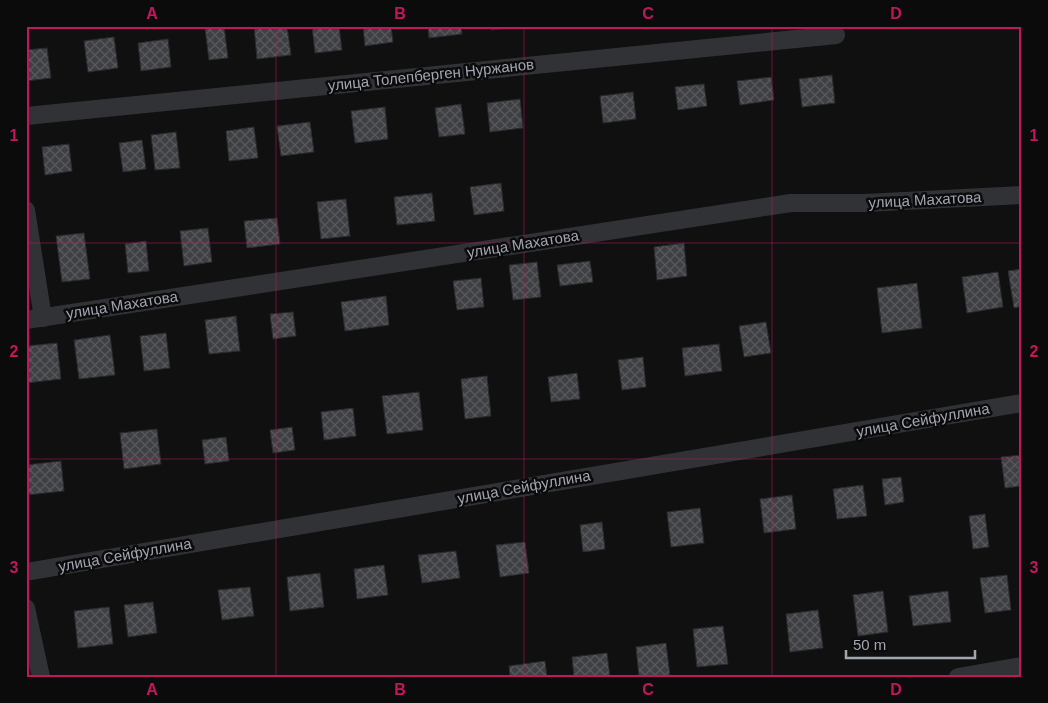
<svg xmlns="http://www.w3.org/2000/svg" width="1048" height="703" viewBox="0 0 1048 703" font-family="Arial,sans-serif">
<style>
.building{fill:url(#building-cross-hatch);stroke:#2a2a2d}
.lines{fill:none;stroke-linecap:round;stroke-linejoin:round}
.minor{stroke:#313236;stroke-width:18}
.grid{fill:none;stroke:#c2185b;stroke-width:1;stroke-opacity:0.55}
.labels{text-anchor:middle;stroke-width:5;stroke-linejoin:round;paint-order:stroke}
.street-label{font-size:15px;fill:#a2a6b1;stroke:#0b0b0c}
.neatline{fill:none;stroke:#c2185b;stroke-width:2}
.grid-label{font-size:16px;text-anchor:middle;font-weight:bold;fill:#c2185b}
</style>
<defs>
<pattern id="building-cross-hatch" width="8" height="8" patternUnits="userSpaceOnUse" patternTransform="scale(1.25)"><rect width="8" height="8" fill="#3f4044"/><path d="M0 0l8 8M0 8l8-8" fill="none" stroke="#58595d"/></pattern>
</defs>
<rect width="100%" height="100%" fill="#101011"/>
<path class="building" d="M217,26H224L228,58L209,60L205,28Z
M254,26H287L291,55L257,59Z
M312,26H339L342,50L315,53Z
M363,26H391L393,42L365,46Z
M428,26H461L462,34L429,38Z
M491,26H525V27L491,30Z
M114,37L118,68L88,72L84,41Z
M168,39L171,67L141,71L138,43Z
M47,48L51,78L26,81V50Z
M832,75L835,103L802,107L799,79Z
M771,77L774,100L740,105L737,81Z
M704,84L707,106L678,110L675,87Z
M633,92L636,119L603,123L600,96Z
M520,99L523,128L490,132L487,103Z
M461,104L465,134L439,137L435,108Z
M385,107L388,139L355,143L351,111Z
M310,122L314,152L281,156L277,126Z
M254,127L258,158L229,161L226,131Z
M176,132L180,168L155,170L151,135Z
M142,140L146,169L123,172L119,143Z
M69,144L72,171L45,175L42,147Z
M501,183L504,211L474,215L470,187Z
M432,193L435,221L397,225L394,197Z
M346,199L350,236L321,239L317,202Z
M277,218L280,244L247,248L244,221Z
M208,228L212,262L184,266L180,231Z
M84,233L90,279L62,282L56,236Z
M146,241L149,271L128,273L125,244Z
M684,243L687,276L657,280L654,247Z
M590,261L593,282L560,286L557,265Z
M537,262L541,297L513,300L509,265Z
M1022,269V306L1014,308L1008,271Z
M998,272L1003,307L967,313L962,277Z
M481,278L484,307L457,310L453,281Z
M917,283L922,328L882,333L877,288Z
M386,296L389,325L345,331L341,302Z
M293,312L296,336L273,339L270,314Z
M236,316L240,351L209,354L205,320Z
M766,322L771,353L744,357L739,326Z
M166,333L170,368L144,371L140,336Z
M110,335L115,375L79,379L74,340Z
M57,343L61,379L26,383V346Z
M719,344L722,371L685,376L682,348Z
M643,357L646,387L622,390L618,360Z
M577,373L580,399L551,402L548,377Z
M487,376L491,416L465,419L461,379Z
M419,392L423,430L387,434L382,396Z
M353,408L356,436L324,440L321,412Z
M292,427L295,450L273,453L270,430Z
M157,429L161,464L124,469L120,433Z
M226,437L229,461L205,464L202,440Z
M1022,455V486L1005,488L1001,457Z
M61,461L64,491L26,495V465Z
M901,477L904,502L885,505L882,479Z
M863,485L867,516L837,519L833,489Z
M792,495L796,529L764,533L760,499Z
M700,508L704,543L671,547L667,512Z
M985,514L989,547L973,549L969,516Z
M602,522L605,549L583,552L580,525Z
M525,542L529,573L500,577L496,545Z
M456,551L460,578L422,583L418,555Z
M384,565L388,595L357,599L354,569Z
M320,573L324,607L290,611L287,577Z
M1007,575L1011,610L985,613L980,578Z
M250,587L254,616L222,620L218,590Z
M883,591L888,632L858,636L853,595Z
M948,591L951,622L913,626L909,596Z
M153,602L157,633L128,637L124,605Z
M109,607L113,644L78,648L74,611Z
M818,610L823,648L790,652L786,614Z
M723,626L728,664L697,667L693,629Z
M666,643L670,676L639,677L636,647Z
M607,653L610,677H574L572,657Z
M545,661L547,677H510L509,666Z"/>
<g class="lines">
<path class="minor" d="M26,116L836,35
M26,210L43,318
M26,320L791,203H865L1022,195
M26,572L1022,403
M26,608L41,677
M958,677L1022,666"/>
</g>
<path class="grid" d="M276,26V677M524,26V677M772,26V677M26,243H1022M26,459H1022"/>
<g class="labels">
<g class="street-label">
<text transform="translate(431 75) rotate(-6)" y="5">улица Толепберген Нуржанов</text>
<text transform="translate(925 200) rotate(-3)" y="5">улица Махатова</text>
<text transform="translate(523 244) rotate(-9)" y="5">улица Махатова</text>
<text transform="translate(122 305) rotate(-9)" y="5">улица Махатова</text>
<text transform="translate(923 420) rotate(-10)" y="5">улица Сейфуллина</text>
<text transform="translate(524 487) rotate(-10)" y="5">улица Сейфуллина</text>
<text transform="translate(125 555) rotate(-10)" y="5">улица Сейфуллина</text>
</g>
</g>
<rect width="1048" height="703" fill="none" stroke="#0b0b0c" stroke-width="55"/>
<path d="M846 650v8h129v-8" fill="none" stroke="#a2a6b1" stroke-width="2.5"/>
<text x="853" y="650" font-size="15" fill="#a2a6b1" stroke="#0b0b0c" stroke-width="4" paint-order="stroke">50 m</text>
<rect x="28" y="28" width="992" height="648" class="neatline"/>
<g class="grid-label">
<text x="152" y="19">A</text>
<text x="400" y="19">B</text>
<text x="648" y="19">C</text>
<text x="896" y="19">D</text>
<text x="14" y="141">1</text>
<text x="1034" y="141">1</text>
<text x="14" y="357">2</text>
<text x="1034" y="357">2</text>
<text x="14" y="573">3</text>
<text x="1034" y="573">3</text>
<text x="152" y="695">A</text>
<text x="400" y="695">B</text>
<text x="648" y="695">C</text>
<text x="896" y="695">D</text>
</g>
</svg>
